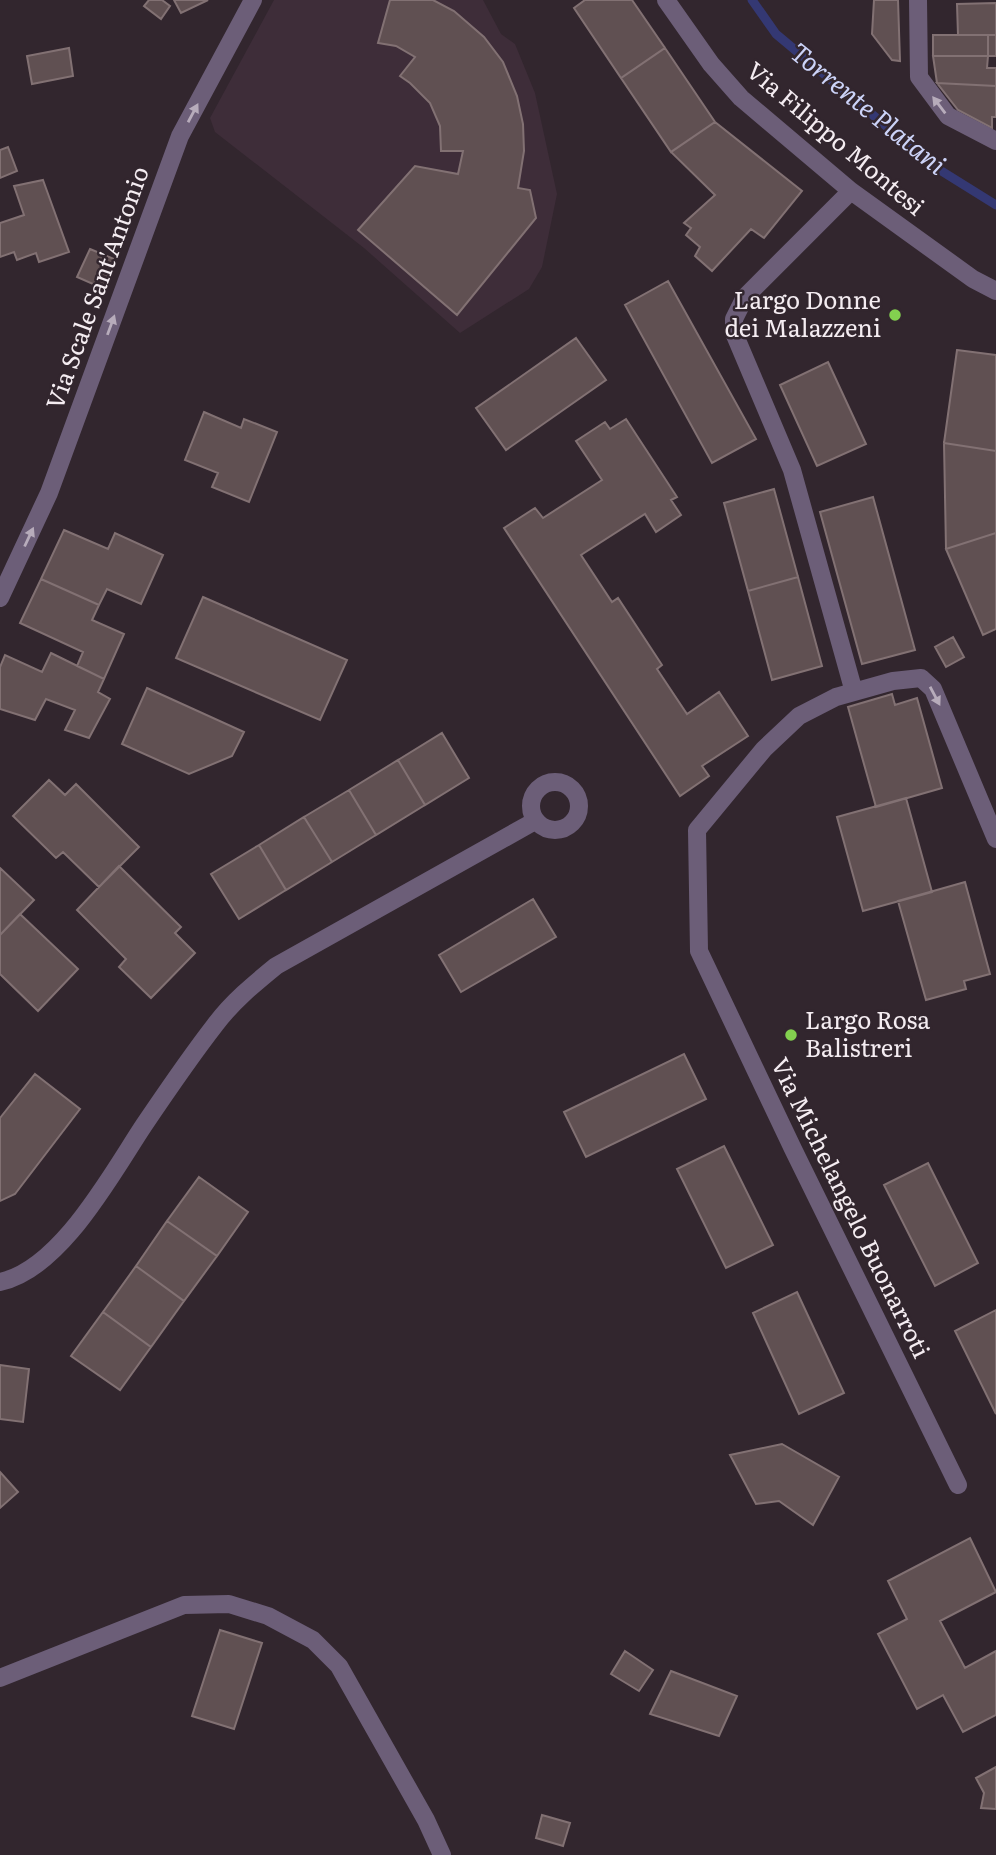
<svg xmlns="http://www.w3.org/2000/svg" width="996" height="1855" viewBox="0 0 996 1855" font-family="Literata,serif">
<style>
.built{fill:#3e2d39}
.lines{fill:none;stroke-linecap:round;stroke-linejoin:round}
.stream{stroke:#343873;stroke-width:9}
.building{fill:#605052;stroke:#827173;stroke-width:2}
.minor{stroke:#6c5e78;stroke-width:18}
.oneway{fill:#b7acbb}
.poi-dot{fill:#83d04f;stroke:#32262e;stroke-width:2.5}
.labels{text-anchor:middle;stroke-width:5;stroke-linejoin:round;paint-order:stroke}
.street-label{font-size:24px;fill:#f4ecf1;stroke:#32262e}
.poi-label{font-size:24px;fill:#f4ecf1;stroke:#32262e;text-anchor:end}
.water-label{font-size:26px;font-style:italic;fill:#ccd3f8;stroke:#32262e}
</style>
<rect width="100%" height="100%" fill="#32262e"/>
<path class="built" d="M274,0H483L501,34L515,44L535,93L557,194L542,267L529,289L460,333L364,248L215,132L210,118Z"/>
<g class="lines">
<path class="stream" d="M752,0L776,34L935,167L996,205"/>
</g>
<path class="building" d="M149,0H162L170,6L161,19L144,6Z
M174,0H208L181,13Z
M390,0H433L454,11L484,37L503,62L517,96L523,124L524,151L518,188L530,190L536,218L457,315L358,230L415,166L458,174L463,151H441L440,126L430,103L410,83L400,76L415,57L396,46L378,43Z
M585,0H632L665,48L621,78L574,8Z
M874,0H898L900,61L892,60L872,34Z
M996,3V35H958L957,4Z
M933,35H988V56H933Z
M988,35H996V56H988Z
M69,48L73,76L32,84L27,56Z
M665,48L715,122L671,152L621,78Z
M933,56H988L987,68H996V86L937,83Z
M937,83L996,86V117H992V128L958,110Z
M715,122L802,191L764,238L751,229L712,271L695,256L700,247L686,235L691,228L684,223L715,195L671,152Z
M8,147L17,171L0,178V150Z
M43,180L69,252L39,262L36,253L17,260L14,252L0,257V223L24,215L14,186Z
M90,249L114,259L102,288L77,277Z
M668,281L756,439L712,463L625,305Z
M576,338L606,380L506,450L476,408Z
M957,350L996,355V451L944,443Z
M828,362L866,444L817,466L780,385Z
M204,412L241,428L244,419L277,432L249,502L212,487L218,473L185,460Z
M626,419L677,497L671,500L681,515L656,532L645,514L581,555L612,602L618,598L662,665L657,669L687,714L719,692L748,736L702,766L709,776L680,796L504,528L535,508L543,518L602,480L576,441L605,422L610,429Z
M944,443L996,451V533L946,549Z
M774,489L798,577L748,591L724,503Z
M873,497L915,650L862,664L820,512Z
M64,530L108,549L115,533L163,555L141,604L107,589L99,605L41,579Z
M996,533V629L983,635L946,549Z
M798,577L822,666L772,680L748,591Z
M41,579L99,605L92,620L124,634L104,679L77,666L83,652L20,623Z
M203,597L347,660L320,720L176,658Z
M953,637L964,657L946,667L935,647Z
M51,653L104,679L98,692L110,699L89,738L65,730L75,710L46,699L35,720L0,709V667L5,655L42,672Z
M147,688L244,732L232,756L189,774L122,744Z
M892,694L895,705L917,698L942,788L876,807L848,707Z
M442,733L469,778L425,805L398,760Z
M398,760L425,805L376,835L349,790Z
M49,780L65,795L76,784L139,847L99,887L63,852L56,858L13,816Z
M349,790L376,835L332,862L304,817Z
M906,798L932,892L863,911L837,817Z
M304,817L332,862L286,890L259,845Z
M259,845L286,890L239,919L211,874Z
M119,866L181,927L175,933L195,953L151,998L119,967L126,959L77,910Z
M0,868L34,900L0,935Z
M965,882L990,974L964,981L966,989L926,1000L898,901Z
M533,899L556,937L461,992L439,955Z
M20,914L78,969L38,1011L0,974V935Z
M684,1054L706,1099L586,1157L564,1112Z
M35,1074L80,1109L15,1194L0,1201V1118Z
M724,1146L773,1245L726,1268L677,1169Z
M928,1163L978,1263L935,1286L884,1185Z
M199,1177L248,1212L217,1256L167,1221Z
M167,1221L217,1256L184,1301L136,1266Z
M136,1266L184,1301L151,1347L103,1312Z
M797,1292L844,1393L799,1414L753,1313Z
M996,1310V1414L955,1331Z
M103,1312L151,1347L120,1390L71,1356Z
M0,1365L29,1369L23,1422L0,1419Z
M782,1444L839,1477L813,1525L779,1501L756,1504L730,1455Z
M0,1472L18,1492L0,1508Z
M970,1538L996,1592L940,1621L965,1668L996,1651V1715L963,1732L943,1695L917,1709L878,1634L907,1619L888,1581Z
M220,1630L262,1643L234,1729L192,1716Z
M625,1651L653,1670L639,1691L611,1674Z
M671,1671L737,1696L719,1736L650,1714Z
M996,1767V1809L981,1808L984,1793L976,1778Z
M542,1815L570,1823L563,1846L536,1838Z"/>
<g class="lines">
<path class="minor" d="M666,0L711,64L741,98L851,191L973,279L996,291
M918,0L919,77L948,116L996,141
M851,191L745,297L734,319V333L792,470L854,692
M0,598L49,493L180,136L253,0
M531 806a24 24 0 1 1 48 0a24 24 0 1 1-48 0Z
M0,1282C61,1269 112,1173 144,1125C167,1091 190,1057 215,1025C232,1002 254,984 276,966L535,821
M958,1485L793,1149L699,951L697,830L764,749L799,716L836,697L893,681L921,678L933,689L996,839
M0,1678L184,1605L229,1604L268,1616L313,1640L339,1666L426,1820L442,1855"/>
</g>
<defs><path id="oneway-solid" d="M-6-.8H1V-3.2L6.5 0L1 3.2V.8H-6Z" transform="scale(1.75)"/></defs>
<g class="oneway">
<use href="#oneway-solid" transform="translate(939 105) rotate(-127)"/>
<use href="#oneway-solid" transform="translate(193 113) rotate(-62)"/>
<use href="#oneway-solid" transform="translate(111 325) rotate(-70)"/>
<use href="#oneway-solid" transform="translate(29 537) rotate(-65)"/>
<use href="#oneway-solid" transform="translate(935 696) rotate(62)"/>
</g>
<g class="poi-dot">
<circle cx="895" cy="315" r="7"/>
<circle cx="791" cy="1035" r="7"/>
</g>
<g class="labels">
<g class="street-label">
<text transform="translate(835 139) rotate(40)" y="8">Via Filippo Montesi</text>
<text transform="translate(98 288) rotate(-70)" y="8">Via Scale Sant'Antonio</text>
<text transform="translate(850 1208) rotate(64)" y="8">Via Michelangelo Buonarroti</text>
</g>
<g class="poi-label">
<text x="881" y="309">Largo Donne<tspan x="881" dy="28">dei Malazzeni</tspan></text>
<text x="805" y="1029" text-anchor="start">Largo Rosa<tspan x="805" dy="28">Balistreri</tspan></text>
</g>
<g class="water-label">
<text transform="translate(868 109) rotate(39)" y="9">Torrente Platani</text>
</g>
</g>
</svg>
